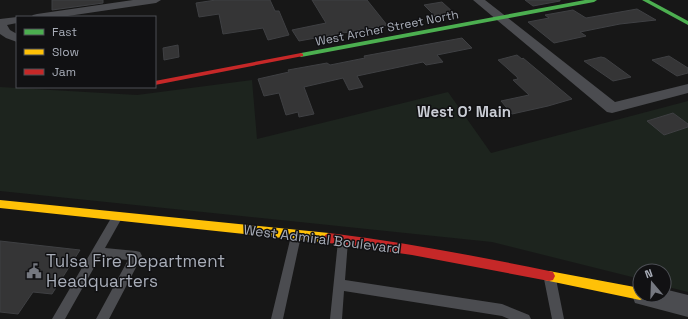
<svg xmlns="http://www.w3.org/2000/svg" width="688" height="319" viewBox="0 0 688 319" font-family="'Space Grotesk',sans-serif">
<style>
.green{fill:#1d241e}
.building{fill:#353536;stroke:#3f4043}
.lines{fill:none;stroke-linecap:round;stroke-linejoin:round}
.lane{fill:#4b4c50;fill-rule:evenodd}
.street{fill:#4b4c50;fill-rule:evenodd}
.fast{fill:#4caf50;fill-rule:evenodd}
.slow{fill:#ffc107;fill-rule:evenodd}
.jam{fill:#c62828;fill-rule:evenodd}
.labels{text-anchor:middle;stroke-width:3;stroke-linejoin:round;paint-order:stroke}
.far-street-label{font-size:12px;fill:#a8adb8;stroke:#111113}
.street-label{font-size:14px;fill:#a8adb8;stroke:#111113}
.neighbourhood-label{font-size:15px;font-weight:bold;fill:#c9ccd4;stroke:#111113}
.near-poi-label{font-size:17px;fill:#a8adb8;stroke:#111113;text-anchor:start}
</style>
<rect width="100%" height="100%" fill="#171717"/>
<path class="green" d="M252,80L257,139L448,92L491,153L688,101V292L664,286V271H640V279L492,242L0,191V87L137,95Z"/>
<path class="building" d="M52,0H103V3L52,10Z
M216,0H270L275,11H279L289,35L268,40L263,28L223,34L219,14L199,17L196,3Z
M312,0H367L387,25L299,41L292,30L326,23Z
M525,0H560V1L533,6Z
M442,2L454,13L435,16L424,5Z
M637,9L656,20L620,24L580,32L586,36L554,43L528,22L549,18L545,15L573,10L586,18Z
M462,38L472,48L437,55L443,62L426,65L423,62L357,76L363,87L349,90L343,78L304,87L314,114L299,117L298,112L286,115L279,93L264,96L258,79L289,72L288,70L327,63L330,65L365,58L364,56Z
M178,45L179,57L164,60L163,48Z
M517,55L522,59L523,58L572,99L548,106L512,114L501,101L529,95L513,80L518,79L517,77L498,60Z
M669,56L688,68V73L677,76L652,60Z
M601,57L605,58L631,77L613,81L584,61Z
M673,113L688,124V127L664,135L647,121Z
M0,241L80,250L52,294L33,292L18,314L0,312Z"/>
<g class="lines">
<path class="lane" d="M118,212L122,213L123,216L105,248L136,251L140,252L142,256L109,319H96L128,260L100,257L65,319H52L114,213Z
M296,231L300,233L301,236L283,319H271L291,236L292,233Z
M343,236L347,238L348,241L345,280L502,304L529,315L531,319H509L502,316L344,291L342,319H330L338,241L339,238Z
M550,273L554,275L556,279L564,319H552L544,279L546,275Z"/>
<path class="street" d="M133,0H161L156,3L61,17H31L33,15L37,14Z
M473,0H485L615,102L688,84V93L612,113L607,112Z
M17,17V23L7,25L10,30L17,34V42L6,38L0,34V19L17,17H19Z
M640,285V295H664V289L688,295V317L635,303L632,295L635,287Z"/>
<path class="fast" d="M585,0H597L594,2L301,57L298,55L301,53Z
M642,0H649L688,21V25Z"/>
<path class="slow" d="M0,200L329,233L333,235L334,238L333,241L329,243L0,208Z
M549,271L640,288V295H645L644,298L640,300L549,281L545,280L543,276L545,272Z"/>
<path class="jam" d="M301,53L303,54V56L155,85V81Z
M329,233C403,242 476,256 549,271L553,272L555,276L553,280L549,281L412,255L329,243L325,241L324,238L325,235Z"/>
</g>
<defs>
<g id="civic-bare" transform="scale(1.2)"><path d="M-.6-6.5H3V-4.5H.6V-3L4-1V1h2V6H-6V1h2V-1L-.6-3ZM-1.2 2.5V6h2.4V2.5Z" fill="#757880" stroke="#111113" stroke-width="2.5" paint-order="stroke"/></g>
</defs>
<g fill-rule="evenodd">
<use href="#civic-bare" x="34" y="271"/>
</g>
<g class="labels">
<g class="far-street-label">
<text transform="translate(387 28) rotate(-11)" y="4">West Archer Street North</text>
</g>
<g class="street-label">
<text transform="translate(322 239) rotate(7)" y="5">West Admiral Boulevard</text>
</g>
<g class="neighbourhood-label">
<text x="464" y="117">West O' Main</text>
</g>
<g class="near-poi-label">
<text x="46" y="267">Tulsa Fire Department<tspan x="46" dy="20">Headquarters</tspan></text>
</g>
</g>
<rect x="16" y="16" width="140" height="72" fill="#111113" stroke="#4d4f55"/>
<rect x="24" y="29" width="20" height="6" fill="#4caf50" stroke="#4d4f55"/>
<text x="52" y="36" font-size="12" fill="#a8adb8">Fast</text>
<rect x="24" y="49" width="20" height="6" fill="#ffc107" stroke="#4d4f55"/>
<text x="52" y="56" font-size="12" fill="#a8adb8">Slow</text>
<rect x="24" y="69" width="20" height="6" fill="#c62828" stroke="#4d4f55"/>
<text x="52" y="76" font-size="12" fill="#a8adb8">Jam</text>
<g transform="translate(652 283) rotate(341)"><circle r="19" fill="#111113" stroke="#4d4f55"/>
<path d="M0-3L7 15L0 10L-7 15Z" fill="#757880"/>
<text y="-6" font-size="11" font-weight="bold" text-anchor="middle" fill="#a8adb8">N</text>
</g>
</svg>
